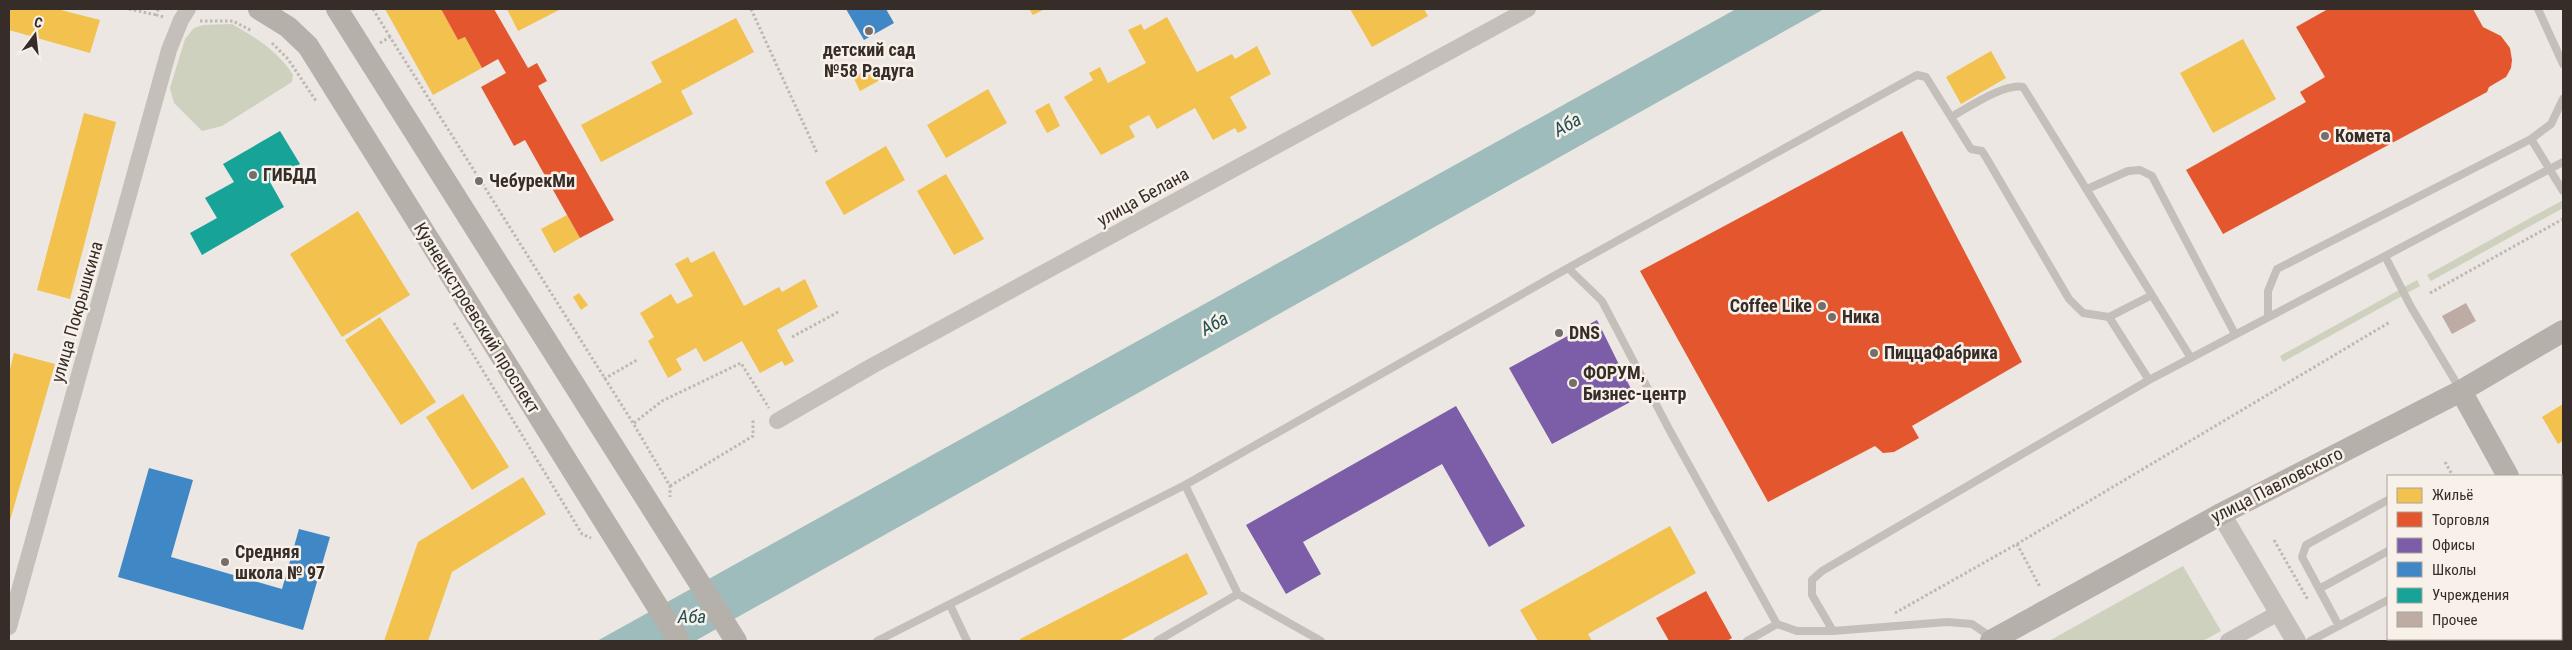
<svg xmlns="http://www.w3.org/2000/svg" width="2572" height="650" viewBox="0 0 2572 650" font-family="'Roboto Condensed',sans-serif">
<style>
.green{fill:#cdd1bd}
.water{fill:#9ebcbc}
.homes{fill:#f2c14e}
.shops{fill:#e4572e}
.offices{fill:#7b5ea7}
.schools{fill:#3f88c5}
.public{fill:#17a398}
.building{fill:#beaca4}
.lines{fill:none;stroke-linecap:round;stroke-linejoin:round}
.path{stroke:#beb8b3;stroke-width:3;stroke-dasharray:2.5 2.5;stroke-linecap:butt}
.service{stroke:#c5bfba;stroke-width:8}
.minor{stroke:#c5bfba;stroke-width:16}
.tertiary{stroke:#c5bfba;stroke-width:20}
.secondary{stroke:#b6b0ab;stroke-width:22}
.poi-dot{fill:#766e6a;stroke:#f8f1e9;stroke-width:2}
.labels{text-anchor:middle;stroke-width:5;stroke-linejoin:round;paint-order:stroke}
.poi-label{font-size:18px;font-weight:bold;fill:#362d29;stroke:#f8f1e9;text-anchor:start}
.street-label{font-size:18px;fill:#362d29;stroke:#f8f1e9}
.water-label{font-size:19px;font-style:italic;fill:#215155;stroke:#f8f1e9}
</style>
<rect width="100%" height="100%" fill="#ece7e2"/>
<path class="green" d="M232,24C256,38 278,51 293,75L292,82L222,126L202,131L174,103L170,88L185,39L194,28L203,25Z
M2563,200V208L2431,281L2427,275Z
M2417,280L2420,286L2283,362L2280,356Z
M2183,566L2221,631L2203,641H2049Z"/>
<path class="water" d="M1736,9H1824L695,641H597Z"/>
<path class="homes" d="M9,9H57L100,20L90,53L9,30Z
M385,9H441L458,40L465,37L482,68L433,95Z
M507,9H561L518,31Z
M1029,9H1045L1033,15Z
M1350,9H1424L1428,16L1372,47Z
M1167,17L1197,72L1232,54L1235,59L1257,46L1271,74L1230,97L1247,128L1238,133L1235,128L1213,140L1195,108L1157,129L1149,115L1129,126L1135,137L1101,155L1064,97L1093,80L1089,73L1100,67L1108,83L1146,63L1128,30L1141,24L1144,30Z
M736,18L754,52L681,91L693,114L601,162L581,125L662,82L651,62Z
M2243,39L2276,99L2213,133L2180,73Z
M1991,51L2006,78L1961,104L1946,77Z
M875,65L882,79L860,91L853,77Z
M988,89L1007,123L946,158L927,125Z
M1049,103L1060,126L1047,133L1035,111Z
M84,113L116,122L70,299L37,290Z
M886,146L905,180L844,215L825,182Z
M946,174L984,239L954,255L917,191Z
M358,211L410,295L342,337L290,254Z
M567,215L580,238L554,253L541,229Z
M714,251L744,306L779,287L782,292L805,279L818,307L777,330L794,361L785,366L782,361L760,373L742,341L704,362L696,348L676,359L682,370L668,378L648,341L654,337L640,313L671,294L677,304L693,296L675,264L688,257L691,263Z
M579,293L588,305L581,310L573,297Z
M380,317L436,402L401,425L345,340Z
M14,353L55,364L9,524V373Z
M463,394L509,467L472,490L426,417Z
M2563,404V441L2558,444L2542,417Z
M523,477L546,514L452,572L428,641H384L418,542Z
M1670,526L1696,573L1588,634L1592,641H1538L1520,610Z
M1187,553L1208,594L1119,641H1021L1020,639Z"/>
<path class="shops" d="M441,9H494L528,68L537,63L547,81L538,86L614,220L580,238L525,140L514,146L481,87L506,73L498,59L482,68L465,37L458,40Z
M2328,9H2473L2483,27L2501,36L2510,48L2512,60L2511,68L2506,77L2489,87L2487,92L2223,234L2186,170L2306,102L2300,92L2325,77L2296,27Z
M1902,131L2022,362L1912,426L1919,438L1894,452L1883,453L1875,446L1768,502L1640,271Z
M1706,591L1732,638L1727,641H1669L1656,618Z
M2453,639H2508L2509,641H2449Z"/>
<path class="offices" d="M1597,320L1636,399L1552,444L1509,368Z
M1456,406L1525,526L1489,547L1442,464L1303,542L1321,574L1286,594L1246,525Z"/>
<path class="schools" d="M846,9H886L894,23L864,40Z
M149,468L193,480L171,557L282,589L299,529L330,537L303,630L118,577Z"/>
<path class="public" d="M280,131L300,164L270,182L284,207L202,255L190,233L217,218L205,198L234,182L223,164Z"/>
<path class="building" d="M2466,303L2476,321L2452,334L2442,316Z"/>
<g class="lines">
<path class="path" d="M129,9L157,15
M158,9L157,15L164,17
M373,9L390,37
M751,9L817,153
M200,21H233L252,31
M272,43L288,59L316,101
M380,43L390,37L633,423L670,486V497
M2430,293L2563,219
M454,323L582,534L591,538
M792,337L840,311
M604,379L637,360
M634,423L662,401L741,363L769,408
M2445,462L2453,476
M670,486L753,436V419
M2274,540L2308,600
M2017,544L2040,587
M1895,613L2017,544L2390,322
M2546,639L2547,641"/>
<path class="service" d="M2538,9L2563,64
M1951,117C1968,108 2004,83 2023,87L2191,358
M2531,139L2563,191
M2087,189L2128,171L2140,170L2152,176L2235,334
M2385,256L2563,162
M1568,268L1917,75L1926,77L1971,149L1982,151L1987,159L2069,299L2083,313L2109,317L2152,295
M2109,317L2149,380
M2268,317V291L2277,269L2531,139L2551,124L2563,99
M1185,485L1238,594L1321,641
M2319,589L2388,551
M950,605L967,641
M2339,626L2302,557L2306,545L2388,500
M1991,637L1972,624L1947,622L1833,631L1812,595V580L1822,571L2149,380L2385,256L2411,307L2460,389
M877,641L1185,485L1568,268L1602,301L1670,431L1777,624
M1157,641L1238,594
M1747,641L1777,624L1797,631H1833
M2310,641L2388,600"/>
<path class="minor" d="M777,421L872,366L1528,9
M9,627L169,50L181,20L188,9
M2228,641L2280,612"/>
<path class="tertiary" d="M2221,514L2296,641"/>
<path class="secondary" d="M259,9L288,27L308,46L679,641
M337,9L736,641
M2461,391L2508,476
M2561,572L2563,577
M1991,641L2221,514L2461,391L2563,331"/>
</g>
<g class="poi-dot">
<circle cx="869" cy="31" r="5"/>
<circle cx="2325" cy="136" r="5"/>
<circle cx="253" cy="175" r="5"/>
<circle cx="479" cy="181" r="5"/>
<circle cx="1822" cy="306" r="5"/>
<circle cx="1832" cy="317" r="5"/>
<circle cx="1559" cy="333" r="5"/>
<circle cx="1874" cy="353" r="5"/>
<circle cx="1573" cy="383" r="5"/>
<circle cx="225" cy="562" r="5"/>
</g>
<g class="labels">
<g class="poi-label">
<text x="869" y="56" text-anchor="middle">детский сад<tspan x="869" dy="21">№58 Радуга</tspan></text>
<text x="2335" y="142">Комета</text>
<text x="263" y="181">ГИБДД</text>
<text x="489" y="187">ЧебурекМи</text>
<text x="1812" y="312" text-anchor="end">Coffee Like</text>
<text x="1842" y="323">Ника</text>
<text x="1569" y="339">DNS</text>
<text x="1884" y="359">ПиццаФабрика</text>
<text x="1583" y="379">ФОРУМ,<tspan x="1583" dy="21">Бизнес-центр</tspan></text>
<text x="235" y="558">Средняя<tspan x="235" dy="21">школа № 97</tspan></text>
</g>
<g class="street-label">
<text transform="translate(1143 197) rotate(-29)" y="6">улица Белана</text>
<text transform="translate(77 312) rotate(-74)" y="6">улица Покрышкина</text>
<text transform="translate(477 318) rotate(58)" y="6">Кузнецкстроевский проспект</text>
<text transform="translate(2277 485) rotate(-27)" y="6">улица Павловского</text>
</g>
<g class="water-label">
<text transform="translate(1567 124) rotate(-29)" y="7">Аба</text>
<text transform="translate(1214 323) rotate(-29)" y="7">Аба</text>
<text x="692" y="623">Аба</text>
</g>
</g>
<rect width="2572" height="650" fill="none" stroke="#362d29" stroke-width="20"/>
<rect x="2387" y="475" width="175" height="165" fill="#f8f1e9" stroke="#aaa39c"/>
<rect x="2397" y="488" width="25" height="15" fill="#f2c14e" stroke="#aaa39c"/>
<text x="2432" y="500" font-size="15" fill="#362d29">Жильё</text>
<rect x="2397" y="512" width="25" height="15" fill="#e4572e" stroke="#aaa39c"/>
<text x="2432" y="525" font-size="15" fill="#362d29">Торговля</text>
<rect x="2397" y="538" width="25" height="15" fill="#7b5ea7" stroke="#aaa39c"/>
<text x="2432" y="550" font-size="15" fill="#362d29">Офисы</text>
<rect x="2397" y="562" width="25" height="15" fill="#3f88c5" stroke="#aaa39c"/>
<text x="2432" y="575" font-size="15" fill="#362d29">Школы</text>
<rect x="2397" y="588" width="25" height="15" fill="#17a398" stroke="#aaa39c"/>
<text x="2432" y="600" font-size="15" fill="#362d29">Учреждения</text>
<rect x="2397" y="612" width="25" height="15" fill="#beaca4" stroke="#aaa39c"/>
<text x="2432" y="625" font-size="15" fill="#362d29">Прочее</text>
<g transform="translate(35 35) rotate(15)" stroke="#f8f1e9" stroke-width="4" paint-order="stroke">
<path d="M0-4L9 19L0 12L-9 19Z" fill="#362d29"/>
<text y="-8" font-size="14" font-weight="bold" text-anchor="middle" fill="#362d29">С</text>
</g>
</svg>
